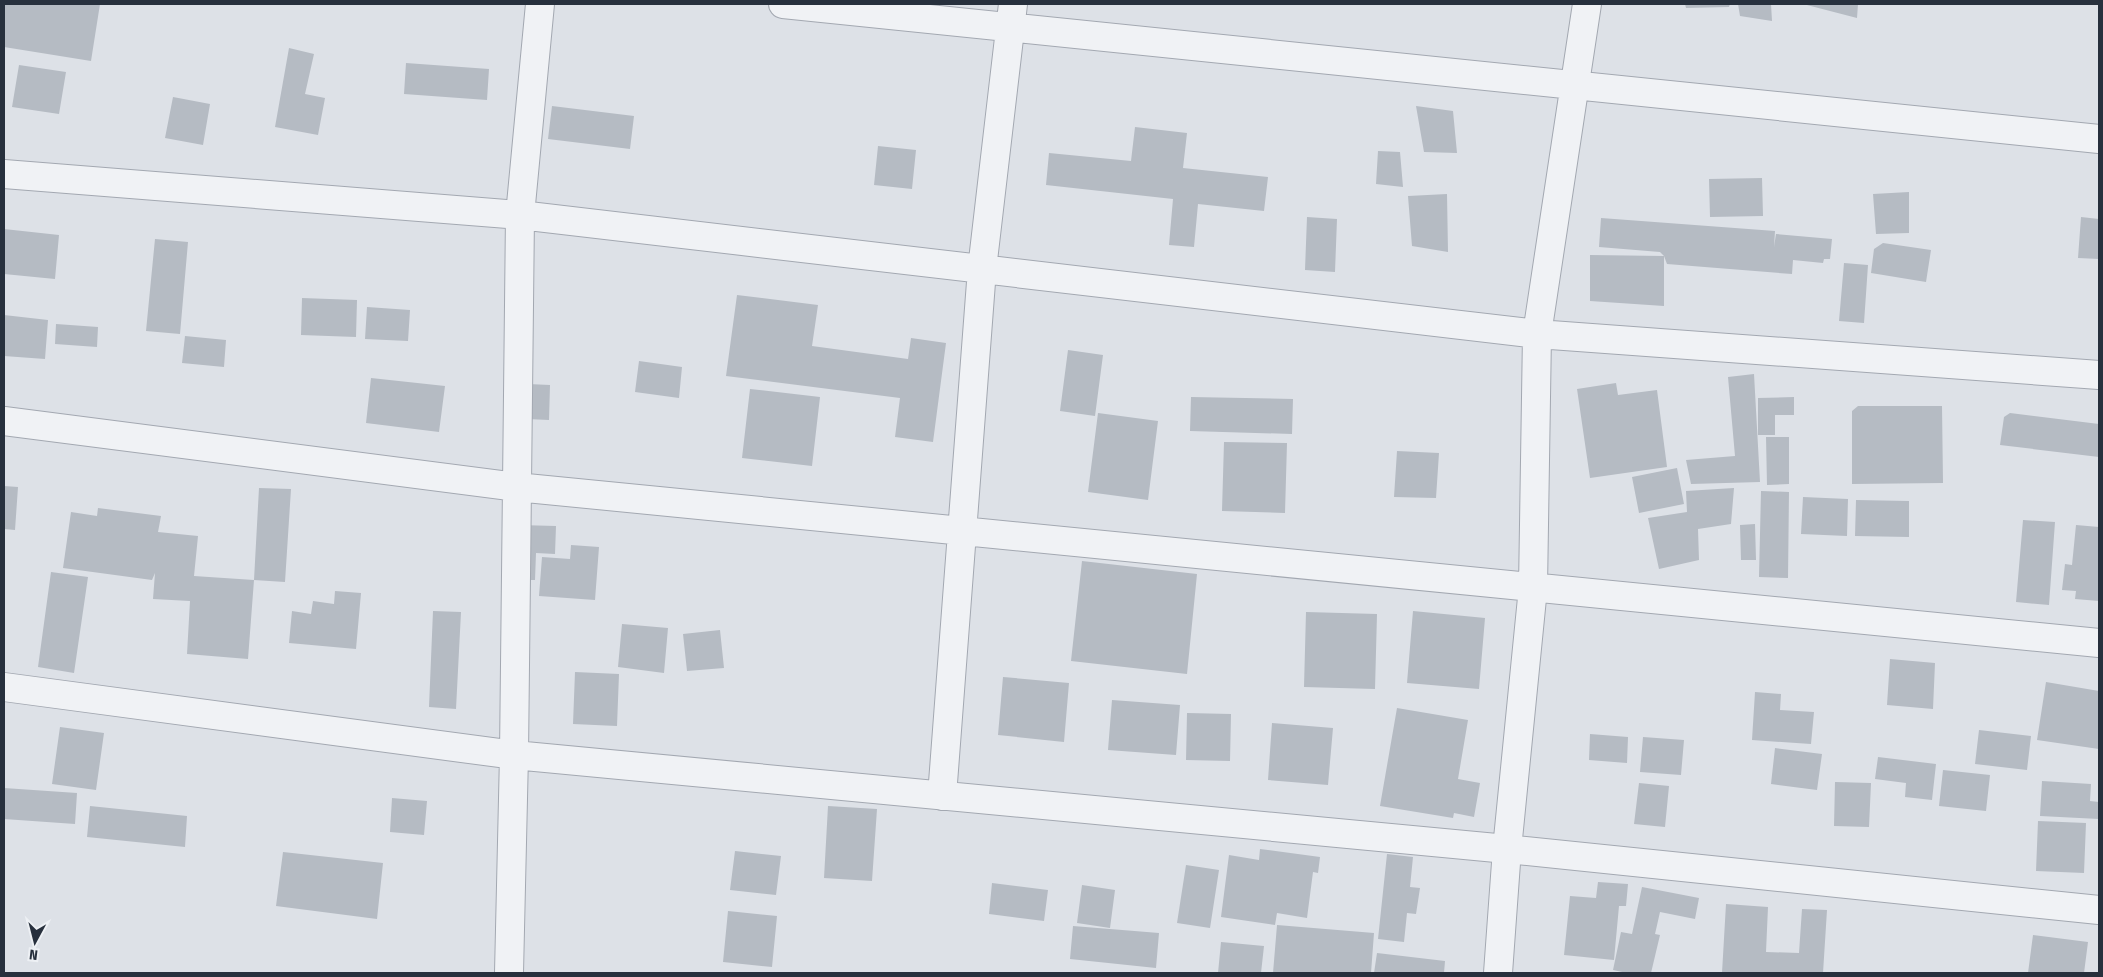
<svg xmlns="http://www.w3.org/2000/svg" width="2103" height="977" viewBox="0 0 2103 977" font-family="'Fira Sans Condensed',sans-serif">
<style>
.building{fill:#b5bbc3}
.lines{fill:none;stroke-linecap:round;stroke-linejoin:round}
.minor-casing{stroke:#a3a8b1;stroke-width:30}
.minor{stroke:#f0f2f5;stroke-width:28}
</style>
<rect width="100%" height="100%" fill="#dde1e7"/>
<path class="building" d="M4,4H100L91,61L4,47Z
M1685,4H1730L1729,7L1686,8Z
M1738,4H1771L1772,21L1740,16Z
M1803,4H1858L1857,18Z
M289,48L314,54L305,94L325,98L318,135L275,127Z
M406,63L489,69L487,100L404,94Z
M19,65L66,72L59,114L12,107Z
M173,97L210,104L203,145L165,138Z
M552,106L634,116L630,149L548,139Z
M1416,106L1453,111L1457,153L1424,152Z
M1135,127L1187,133L1183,168L1268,177L1264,211L1198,204L1194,247L1169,245L1173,199L1046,185L1049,153L1131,161Z
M878,146L916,150L912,189L874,185Z
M1378,151L1400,152L1403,187L1376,184Z
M1762,178L1763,216L1710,217L1709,179Z
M1909,192V233L1876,234L1873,194Z
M1447,194L1448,252L1412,246L1408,196Z
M1307,217L1337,219L1335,272L1305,270Z
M2081,217L2099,219V259L2078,258Z
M1601,218L1775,231L1774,247L1776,234L1832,239L1830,259H1824L1823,263L1793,260L1792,274L1667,264L1664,256V306L1590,301V255L1664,256L1660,252L1599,247Z
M4,229L59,235L55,279L4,274Z
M155,239L188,242L180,334L146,331Z
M1883,243L1931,250L1926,282L1871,273L1874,249Z
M1844,263L1868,265L1864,323L1839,321Z
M737,295L818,305L812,346L908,359L911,338L946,343L933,442L895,437L900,398L726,376Z
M302,298L357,300L356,337L301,335Z
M367,307L410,310L408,341L365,339Z
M4,315L48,320L45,359L4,356Z
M56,324L98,327L97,347L55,344Z
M185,336L226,340L224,367L182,363Z
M1068,350L1103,355L1095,416L1060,411Z
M639,361L682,367L679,398L635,392Z
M1754,374L1760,482L1691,484L1686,460L1735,456L1728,377Z
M371,378L445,386L439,432L366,423Z
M1616,383L1618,395L1657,390L1667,467L1590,478L1577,389Z
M528,384L550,385L549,420L527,419Z
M750,389L820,397L812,466L742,458Z
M1191,397L1293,399L1292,434L1190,431Z
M1794,397V415H1775V435H1758V398Z
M1858,406H1942L1943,483L1852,484V411Z
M1098,413L1158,421L1148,500L1088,492Z
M2010,413L2099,424V457L2000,445L2004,417Z
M1766,437H1789V484L1767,485Z
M1224,442L1287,443L1285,513L1222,511Z
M1397,451L1439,453L1436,498L1394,497Z
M1677,468L1684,504L1639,513L1632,477Z
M4,486L18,487L15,530L4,529Z
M259,488L291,489L285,582L254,580Z
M1734,488L1731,524L1698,529L1699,560L1659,569L1648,518L1687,512L1686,491Z
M1761,491L1789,492L1788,578L1759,577Z
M1803,497L1848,499L1847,536L1801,534Z
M1856,500L1909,501V537L1855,536Z
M98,508L161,516L158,532L198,536L194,576L254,580L248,659L187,654L190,601L153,599L155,573L152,580L63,568L71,512L97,516Z
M2023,520L2055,522L2049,605L2016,602Z
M1755,524L1756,560H1741L1740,525Z
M519,525L556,526L555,554L536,553L535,580H517Z
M2076,525L2099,527V601L2075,599L2076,591L2062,590L2065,564L2072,565Z
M571,545L599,547L595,600L539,596L542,557L570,559Z
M1082,561L1197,574L1187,674L1071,661Z
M51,572L88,577L74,673L38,667Z
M335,591L361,593L356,649L289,643L292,611L311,614L313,601L334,604Z
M433,611L461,612L456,709L429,707Z
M1413,611L1485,618L1479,689L1407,683Z
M1306,612L1377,614L1375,689L1304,687Z
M622,624L668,628L664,673L618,667Z
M720,630L724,668L687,671L683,634Z
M1890,659L1935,663L1933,709L1887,705Z
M575,672L619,674L617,726L573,724Z
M1003,677L1069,683L1064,742L998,735Z
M2046,682L2099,691V749L2037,740Z
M1755,692L1781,694L1780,710L1814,712L1811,744L1752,740Z
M1112,700L1180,705L1176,755L1108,750Z
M1397,708L1468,720L1458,779L1480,783L1474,817L1454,813L1453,818L1380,806Z
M1187,713L1231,714L1230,761L1186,760Z
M1272,723L1333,728L1328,785L1268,780Z
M60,727L104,733L96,790L52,784Z
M1979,730L2031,736L2027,770L1975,764Z
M1590,734L1628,737L1627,763L1589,760Z
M1643,737L1684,740L1681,775L1640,772Z
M1775,748L1822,754L1817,790L1771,784Z
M1878,757L1936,764L1932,800L1905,797L1906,783L1875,779Z
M1943,770L1990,775L1986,811L1939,806Z
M2042,781L2091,784L2090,801L2099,802V819L2040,816Z
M1835,782L1871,783L1869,827L1834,826Z
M1639,783L1669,786L1665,827L1634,824Z
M4,788L77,793L75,824L4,819Z
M392,798L427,801L424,835L390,832Z
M90,806L187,816L185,847L87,837Z
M828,806L877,809L872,881L824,878Z
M2038,821L2086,823L2084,873L2036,871Z
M1260,849L1320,857L1318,873L1313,872L1307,918L1277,913L1275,925L1221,917L1229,855L1259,860Z
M735,851L781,856L776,895L730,890Z
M283,852L383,863L377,919L276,906Z
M1387,854L1413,857L1410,887L1420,888L1416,914L1407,913L1404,942L1378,939Z
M1186,865L1219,870L1210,928L1177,923Z
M1598,882L1628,884L1626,906H1619L1614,960L1564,955L1570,896L1596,898Z
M992,883L1048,890L1044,921L989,914Z
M1082,885L1115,890L1110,928L1077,923Z
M1642,887L1699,898L1695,919L1660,912L1655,934L1660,935L1651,973H1627L1613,970L1621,932L1632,934Z
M1726,904L1768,907L1766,952L1799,953L1802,909L1827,910L1823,973H1722Z
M728,911L777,916L772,967L723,962Z
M1277,925L1374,933L1371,973H1273Z
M1073,926L1159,933L1156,968L1070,959Z
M2033,935L2088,942L2084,973H2028Z
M1221,942L1264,946L1261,973H1218Z
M1377,953L1445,961L1444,973H1374Z"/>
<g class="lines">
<g class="minor-casing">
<path id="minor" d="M783,4L2099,139
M4,174L520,215L1537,334L2099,375
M4,421L516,487L2099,643
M4,687L514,755L1507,849L2099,910
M942,796L982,269L1013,4
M509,973L514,755L520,215L540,4
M1498,973L1507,849L1533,588L1537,334L1587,4"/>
</g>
<use href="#minor" class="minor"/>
</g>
<rect width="2103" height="977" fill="none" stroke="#27303d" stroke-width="10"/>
<g transform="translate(35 942) rotate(187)" stroke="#edf0f4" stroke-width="4" paint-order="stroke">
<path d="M0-4L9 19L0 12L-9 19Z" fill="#27303d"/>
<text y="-8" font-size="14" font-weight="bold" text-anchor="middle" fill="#27303d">N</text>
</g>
</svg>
